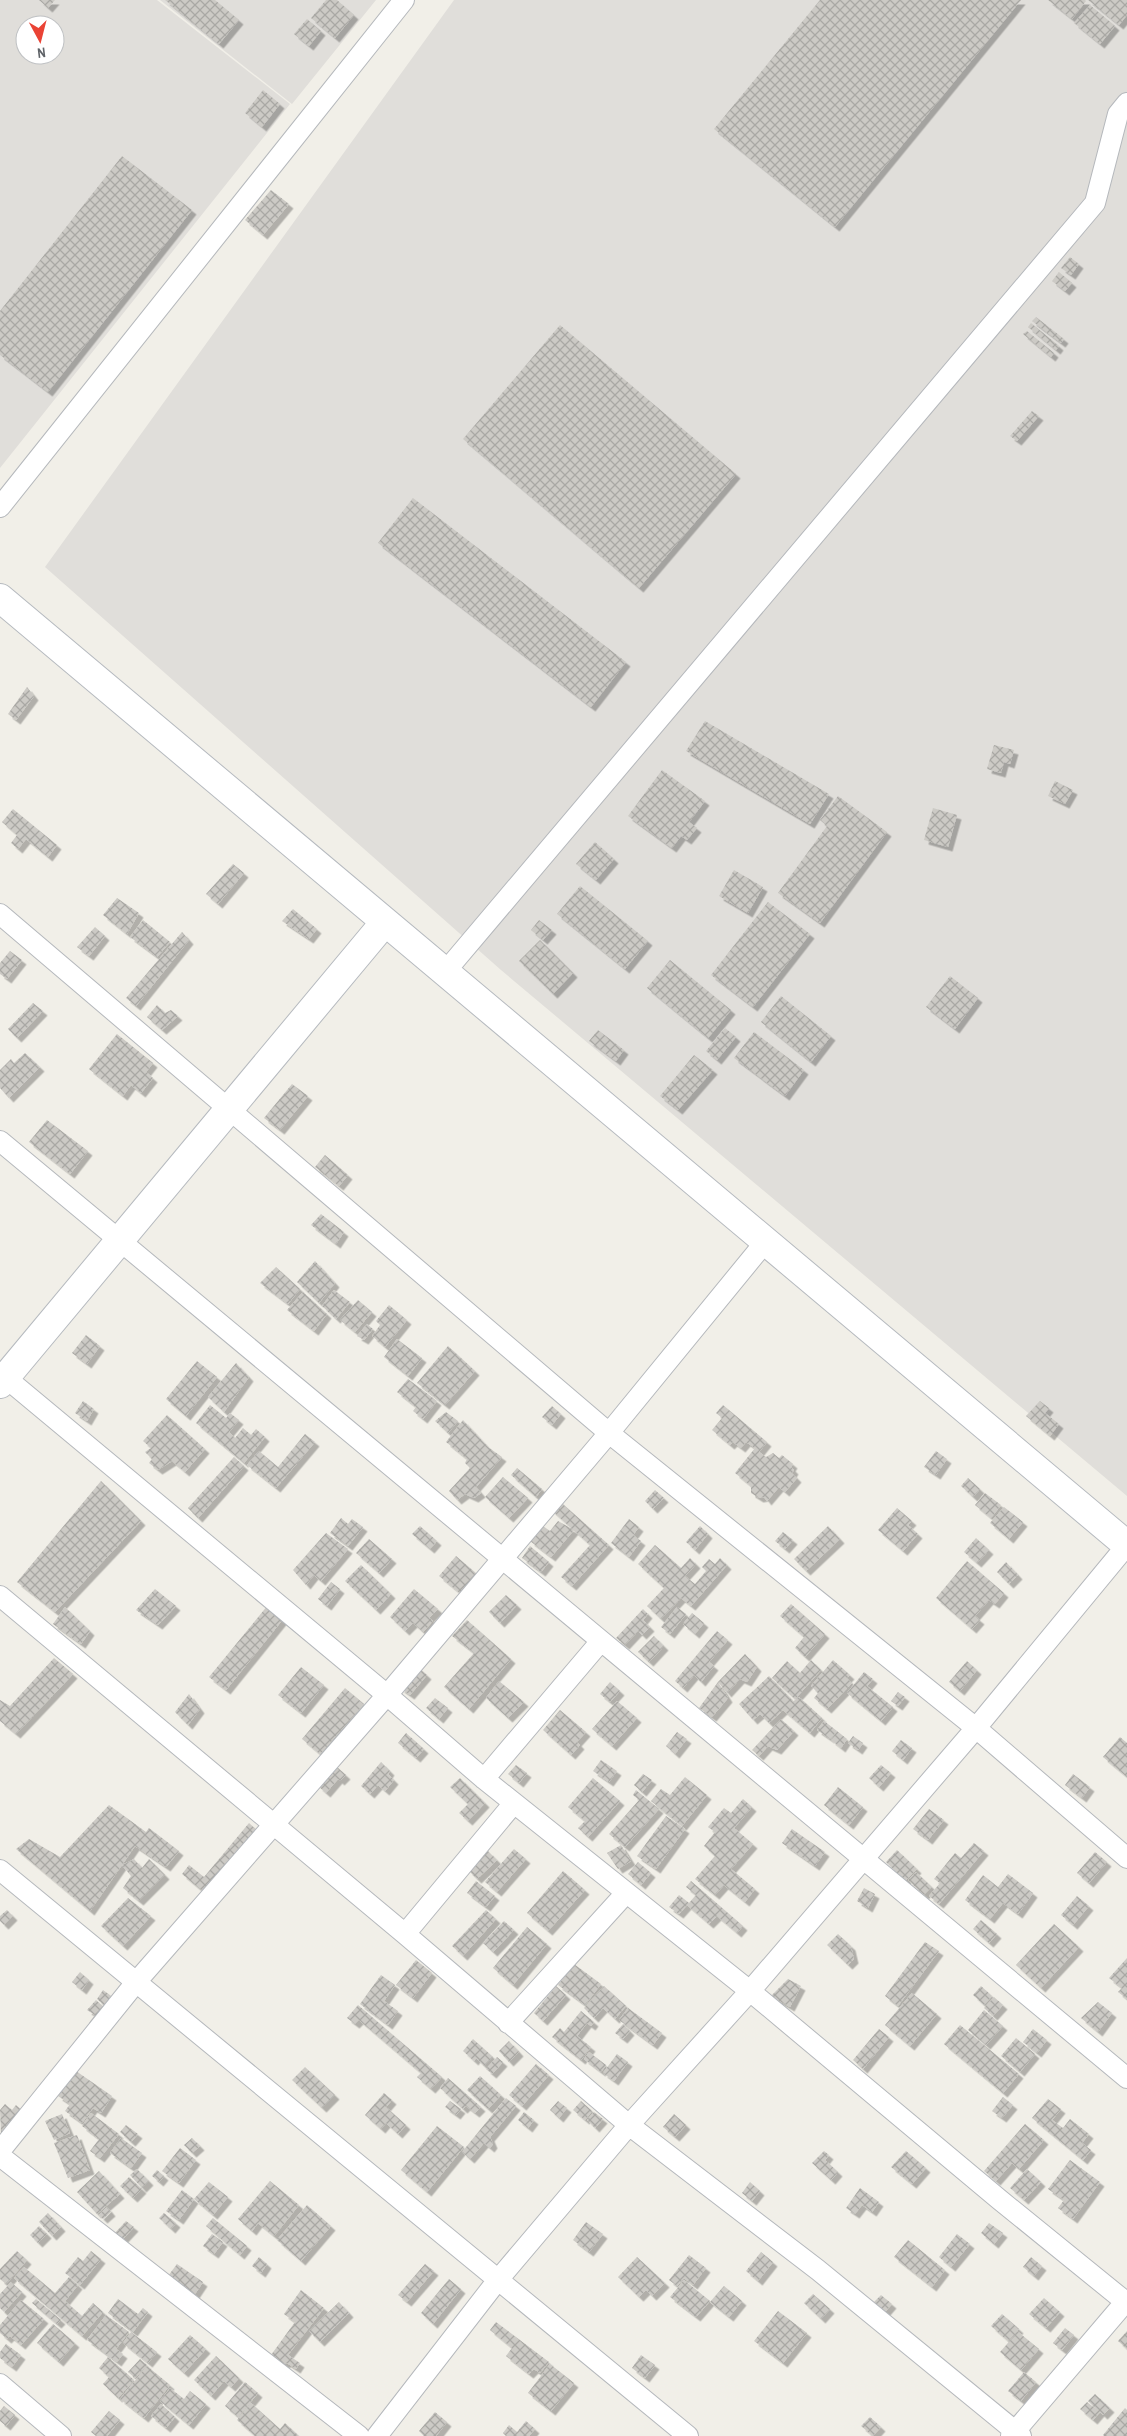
<svg xmlns="http://www.w3.org/2000/svg" width="1127" height="2436" viewBox="0 0 1127 2436" font-family="'Archivo Narrow',sans-serif">
<style>
.industrial{fill:#e0deda;fill-rule:evenodd}
.building{fill:url(#building-cross-hatch);filter:url(#shadow)}
.lines{fill:none;stroke-linecap:round;stroke-linejoin:round}
.street-casing{stroke:#b5b8bc;stroke-width:22}
.secondary-casing{stroke:#b6babf;stroke-width:30}
.street{stroke:#fff;stroke-width:20}
.secondary{stroke:#fff;stroke-width:28}
</style>
<defs>
<pattern id="building-cross-hatch" width="8" height="8" patternUnits="userSpaceOnUse" patternTransform="scale(1.25)"><rect width="8" height="8" fill="#cccac5"/><path d="M0 0l8 8M0 8l8-8" fill="none" stroke="#a9a8a4"/></pattern>
<filter id="shadow"><feDropShadow dx="4.5" dy="4.5" stdDeviation="0" flood-color="#0004"/></filter>
</defs>
<rect width="100%" height="100%" fill="#f1efe8"/>
<path class="industrial" d="M0,0H157L290,104L0,468ZM25,25H55V55H25Z
M160,0H376L292,104Z
M454,0H1127V1496L501,970L45,567Z"/>
<path class="building" d="M39,0H55L48,8Z
M165,0H215L239,20L219,44Z
M326,0H337L354,15L335,38L311,18Z
M820,0H1021L835,227L714,129Z
M1048,0H1085L1086,1L1072,19Z
M1088,0H1127V15L1119,25Z
M1090,5L1115,26L1100,44L1074,23Z
M307,19L321,31L309,46L294,34Z
M263,90L280,104L262,127L245,113Z
M122,156L192,210L48,392L0,355V311Z
M271,190L289,204L263,235L245,220Z
M1070,257L1079,264L1071,275L1061,268Z
M1059,272L1072,283L1065,291L1052,281Z
M1036,317L1064,339L1061,343L1032,321Z
M1031,323L1059,346L1056,350L1028,327Z
M560,325L736,474L639,588L463,439Z
M1027,331L1054,353L1051,357L1023,334Z
M1032,411L1039,416L1017,441L1010,436Z
M413,498L626,662L591,707L378,543Z
M27,687L34,696L16,720L8,714Z
M705,721L829,794L810,824L686,751Z
M994,745L1014,750L1010,764L1004,762L1001,773L987,769Z
M662,770L705,801L689,822L697,828L687,840L681,836L672,848L628,816Z
M1055,781L1073,790L1065,804L1048,796Z
M838,796L887,832L820,923L778,893L827,826L820,820Z
M933,808L957,815L948,847L924,840Z
M13,809L57,845L48,857L26,839L18,849L11,843L17,835L2,822Z
M595,842L614,859L596,880L576,864Z
M233,864L244,873L218,904L206,894Z
M734,870L763,887L748,913L719,896Z
M580,886L648,941L625,969L557,914Z
M117,898L139,913L127,934L103,915Z
M768,902L810,934L753,1007L711,975Z
M293,909L317,929L309,939L282,921Z
M143,920L170,942L157,957L130,937Z
M539,920L552,930L543,940L531,930Z
M95,927L105,936L89,956L77,947Z
M182,932L189,940L136,1006L126,998Z
M540,940L573,973L553,994L519,961Z
M10,951L22,960L7,979L0,974V963Z
M670,960L731,1010L708,1038L647,988Z
M950,976L978,998L955,1029L926,1007Z
M781,996L831,1036L811,1062L761,1022Z
M33,1003L43,1011L17,1038L8,1029Z
M157,1005L165,1013L171,1010L178,1016L162,1030L147,1017Z
M725,1028L736,1037L717,1060L706,1051Z
M598,1030L624,1050L616,1061L589,1041Z
M754,1032L804,1070L785,1096L734,1058Z
M117,1034L153,1063L146,1072L153,1078L141,1093L131,1085L123,1096L89,1069Z
M25,1053L40,1067L9,1098L0,1088V1070L11,1059L14,1063Z
M694,1055L713,1070L678,1110L660,1096Z
M292,1084L308,1096L280,1130L264,1118Z
M47,1120L88,1151L70,1174L29,1142Z
M325,1155L348,1175L339,1186L315,1167Z
M321,1214L344,1232L336,1244L311,1225Z
M315,1261L335,1283L319,1303L297,1282Z
M276,1267L300,1289L288,1304L260,1283Z
M334,1290L350,1302L336,1319L322,1306Z
M303,1292L327,1314L314,1331L287,1310Z
M358,1300L372,1312L355,1332L340,1320Z
M389,1305L407,1320L385,1347L372,1336L380,1325L376,1321Z
M367,1324L373,1329L364,1340L357,1336Z
M86,1335L100,1346L87,1364L72,1353Z
M397,1339L422,1358L408,1376L384,1357Z
M448,1346L475,1371L445,1405L417,1383Z
M197,1361L217,1377L186,1416L166,1399Z
M236,1363L249,1377L224,1412L208,1397Z
M408,1379L437,1401L423,1419L413,1411L416,1407L397,1392Z
M83,1401L94,1409L87,1421L75,1413Z
M1040,1401L1049,1408L1045,1413L1059,1424L1050,1436L1026,1416Z
M210,1405L226,1418L230,1413L239,1420L229,1432L235,1438L243,1428L251,1435L256,1429L265,1437L244,1463L196,1423Z
M723,1405L767,1442L759,1452L766,1457L773,1453L779,1458L782,1455L793,1464L791,1467L794,1470L792,1473L797,1478L785,1492L779,1487L767,1501L764,1497L759,1498L751,1493V1486L735,1473L755,1448L746,1442L741,1448L733,1442L730,1445L712,1430L722,1418L716,1413Z
M552,1406L561,1414L552,1425L542,1417Z
M446,1412L458,1421L448,1433L435,1421Z
M167,1415L205,1449L185,1472L172,1461L158,1470L149,1463L152,1459L145,1452L151,1448L143,1441Z
M463,1420L488,1447L502,1457L476,1487L481,1493L474,1498L465,1494L457,1500L449,1491L470,1468L465,1463L467,1459L446,1442Z
M305,1434L315,1442L276,1488L247,1465L259,1451L278,1467Z
M936,1451L947,1459L936,1475L924,1467Z
M234,1457L244,1466L198,1518L188,1508Z
M517,1468L542,1489L536,1497L511,1475Z
M503,1477L528,1498L509,1518L485,1497Z
M968,1478L980,1489L973,1497L961,1486Z
M101,1481L141,1521L55,1612L17,1582Z
M655,1490L664,1498L653,1509L645,1501Z
M985,1493L1001,1505L991,1518L975,1505Z
M556,1498L609,1545L572,1586L561,1577L590,1545L548,1507Z
M1004,1507L1023,1522L1009,1539L990,1523Z
M897,1508L912,1521L908,1525L918,1534L903,1551L878,1530Z
M341,1518L348,1524L352,1519L363,1527L348,1546L330,1533Z
M629,1519L639,1527L633,1535L641,1541L629,1557L611,1543Z
M558,1521L574,1530L551,1557L530,1541L543,1526L550,1531Z
M420,1526L437,1541L430,1549L412,1534Z
M700,1526L708,1534L695,1550L686,1542Z
M828,1526L840,1539L806,1571L794,1559Z
M783,1532L793,1540L785,1549L775,1541Z
M326,1533L348,1549L321,1581L314,1575L306,1585L293,1570Z
M976,1538L989,1550L977,1563L964,1552Z
M369,1539L392,1559L379,1573L356,1553Z
M655,1545L681,1568L690,1558L696,1564L685,1576L695,1584L706,1571L702,1567L709,1559L715,1564L720,1558L727,1565L691,1606L681,1598L661,1619L647,1606L664,1588L638,1564Z
M530,1546L549,1562L541,1572L522,1558Z
M456,1556L477,1574L461,1594L439,1576Z
M967,1561L1004,1593L995,1604L989,1600L975,1616L980,1620L972,1629L936,1598Z
M1006,1562L1018,1575L1009,1584L997,1572Z
M361,1565L391,1594L376,1610L345,1581Z
M331,1582L340,1589L327,1606L318,1599Z
M155,1589L176,1606L158,1625L136,1610Z
M414,1589L438,1609L429,1618L433,1621L423,1632L413,1623L405,1631L390,1617Z
M506,1595L517,1605L500,1623L489,1612Z
M791,1604L825,1634L805,1657L795,1648L804,1637L780,1616Z
M268,1605L284,1618L226,1690L209,1677Z
M65,1607L90,1631L81,1644L53,1624Z
M677,1607L686,1614L670,1634L661,1627Z
M643,1609L648,1614L643,1620L650,1627L642,1635L638,1631L625,1645L616,1638Z
M692,1613L704,1623L695,1634L683,1624Z
M467,1620L511,1659L469,1709L444,1687L474,1653L452,1636Z
M717,1631L728,1640L709,1662L714,1666L701,1682L694,1675L683,1688L675,1681Z
M654,1636L664,1646L649,1662L638,1652Z
M745,1654L757,1667L747,1682L740,1679L727,1693L718,1682Z
M54,1658L73,1674L16,1734L0,1721V1700L10,1706Z
M811,1660L821,1670L795,1699L772,1678L787,1661L800,1673Z
M833,1660L850,1675L847,1678L852,1683L827,1709L814,1698L818,1693L811,1686Z
M967,1661L977,1670L960,1691L949,1682Z
M301,1667L324,1685L301,1713L278,1695Z
M418,1667L427,1675L410,1695L400,1688Z
M864,1672L873,1679L867,1686L893,1707L881,1721L847,1693Z
M769,1676L793,1701L791,1703L799,1697L822,1718L810,1733L783,1710L769,1723L760,1714L753,1720L739,1704Z
M499,1681L524,1702L508,1718L486,1698Z
M610,1682L620,1691L610,1702L600,1694Z
M718,1682L728,1698L712,1717L699,1708Z
M345,1688L364,1704L320,1754L302,1739Z
M898,1692L905,1697L898,1706L891,1701Z
M189,1694L200,1709L188,1725L175,1712Z
M435,1698L448,1708L439,1719L426,1708Z
M617,1701L637,1718L612,1746L592,1729Z
M560,1710L586,1732L577,1742L580,1745L571,1755L543,1730Z
M781,1719L794,1731L777,1750L768,1746L759,1756L752,1750Z
M824,1721L837,1731L830,1739L817,1730Z
M837,1731L847,1739L841,1748L831,1740Z
M677,1732L687,1739L675,1754L666,1746Z
M406,1733L424,1749L416,1758L398,1743Z
M853,1736L863,1743L858,1750L848,1743Z
M1120,1737L1127,1743V1777L1103,1757Z
M901,1740L912,1748L903,1760L892,1751Z
M601,1760L617,1771L609,1782L593,1771Z
M381,1762L390,1771L388,1774L394,1780L385,1791L378,1785L370,1794L361,1786Z
M516,1765L527,1773L519,1783L508,1774Z
M881,1765L891,1773L879,1787L869,1778Z
M337,1767L346,1775L340,1781L338,1779L326,1793L318,1786Z
M643,1774L652,1780L642,1792L634,1785Z
M1073,1774L1090,1787L1082,1798L1065,1785Z
M685,1777L707,1795L682,1826L651,1801L661,1789L670,1795Z
M460,1778L485,1803L468,1821L459,1813L468,1804L450,1787Z
M593,1778L620,1801L588,1837L578,1828L585,1821L568,1807Z
M838,1787L863,1807L849,1825L824,1805Z
M636,1790L659,1809L625,1847L609,1834L639,1800L633,1795Z
M743,1799L752,1807L734,1828L753,1844L731,1869L755,1889L745,1902L724,1885L715,1895L695,1879L715,1856L704,1846L715,1832L708,1827L724,1808L731,1813Z
M109,1805L146,1832L149,1828L179,1851L166,1867L135,1846L122,1865L134,1859L142,1868L149,1859L165,1875L139,1901L123,1888L131,1876L122,1865L90,1911L16,1849L29,1839L60,1857Z
M929,1809L944,1820L928,1840L913,1829Z
M666,1816L685,1829L656,1869L637,1856Z
M249,1823L258,1831L206,1894L182,1874L189,1865L204,1877Z
M792,1829L825,1852L815,1866L782,1843Z
M974,1843L984,1851L939,1904L929,1896L940,1883L934,1879L955,1853L961,1858Z
M621,1845L631,1861L618,1869L607,1853Z
M514,1849L526,1859L497,1892L485,1882Z
M897,1850L917,1869L905,1881L886,1862Z
M488,1851L497,1860L477,1879L468,1870Z
M1095,1852L1107,1862L1089,1883L1077,1873Z
M638,1862L651,1873L641,1885L628,1874Z
M563,1871L585,1890L548,1931L527,1913Z
M916,1872L932,1887L924,1895L908,1880Z
M1008,1874L1033,1893L1018,1914L1003,1903L990,1919L965,1900L983,1875L998,1887Z
M476,1881L495,1896L486,1907L467,1893Z
M691,1881L743,1926L737,1933L717,1916L709,1924L687,1905L679,1914L669,1907L679,1895L689,1903L696,1895L686,1887Z
M864,1888L875,1894L868,1908L857,1901Z
M1077,1896L1089,1906L1073,1925L1061,1915Z
M128,1898L151,1916L123,1946L101,1926Z
M7,1910L13,1916L4,1925L0,1921V1916Z
M486,1910L496,1919L463,1956L452,1946Z
M981,1920L997,1934L989,1943L973,1929Z
M504,1921L514,1930L493,1952L483,1943Z
M1054,1924L1079,1947L1041,1988L1016,1965Z
M527,1927L547,1944L513,1985L493,1968Z
M838,1934L851,1946L854,1959L848,1965L827,1945Z
M925,1942L939,1951L898,2006L885,1996Z
M1127,1958V1999L1118,1992L1122,1988L1109,1978Z
M416,1960L432,1973L413,1998L396,1985Z
M574,1964L601,1984L585,2005L558,1985Z
M80,1972L89,1980L82,1990L72,1982Z
M381,1975L395,1985L384,2001L398,2011L388,2025L360,2004Z
M788,1979L801,1986L790,2007L771,1996Z
M556,1986L566,1995L543,2021L534,2013Z
M604,1986L626,2006L615,2019L603,2008L594,2018L584,2008Z
M981,1986L992,1996L984,2005L973,1995Z
M103,1990L114,1998L107,2008L97,1999Z
M912,1993L937,2014L910,2046L885,2025Z
M994,1997L1003,2005L993,2016L984,2008Z
M96,2000L107,2010L93,2027L89,2023L95,2015L87,2010Z
M1098,2002L1112,2013L1098,2032L1081,2018Z
M358,2005L442,2077L431,2089L417,2077L421,2073L359,2020L355,2024L347,2018Z
M628,2008L662,2033L653,2045L619,2020Z
M984,2010L1003,2026L986,2045L968,2030Z
M581,2011L594,2022L591,2026L587,2023L577,2036L591,2047L581,2060L552,2037L560,2028L564,2032Z
M623,2024L630,2031L623,2039L615,2033Z
M960,2025L1019,2074L1003,2093L944,2044Z
M879,2029L889,2037L863,2069L853,2060Z
M1033,2029L1047,2040L1037,2053L1023,2042Z
M1016,2038L1035,2054L1020,2072L1001,2056Z
M473,2039L493,2057L484,2066L476,2058L474,2061L463,2051Z
M509,2041L519,2052L509,2062L499,2051Z
M589,2052L606,2065L601,2072L584,2059Z
M617,2054L628,2062L614,2081L603,2073Z
M497,2057L503,2062L492,2074L486,2069Z
M536,2064L549,2075L522,2106L509,2095Z
M305,2067L335,2095L322,2108L292,2080Z
M76,2071L112,2096L101,2113L93,2108L82,2123L65,2111L70,2104L58,2096Z
M480,2076L501,2095L488,2109L467,2090Z
M448,2078L481,2107L475,2113L466,2106L463,2109L440,2088Z
M384,2093L392,2100L386,2107L406,2125L398,2134L386,2123L381,2129L365,2115Z
M1003,2097L1013,2105L1002,2118L992,2111Z
M506,2098L516,2106L490,2137L493,2144L490,2148L484,2143L470,2159L462,2152Z
M1048,2099L1061,2109L1052,2120L1063,2128L1070,2119L1089,2134L1082,2143L1091,2150L1083,2160L1032,2118Z
M450,2101L461,2109L456,2115L445,2107Z
M558,2101L567,2108L559,2118L550,2110Z
M581,2101L592,2111L585,2120L573,2110Z
M5,2104L12,2110L16,2105L23,2111L1,2135L0,2110Z
M524,2112L534,2120L528,2128L518,2120Z
M594,2112L603,2119L595,2128L587,2120Z
M91,2113L119,2134L100,2158L90,2151L99,2139L82,2126Z
M62,2114L70,2133L54,2140L45,2121Z
M674,2114L686,2125L675,2137L663,2127Z
M1025,2124L1044,2140L1019,2169L1012,2163L996,2181L984,2171Z
M126,2125L138,2134L131,2142L120,2132Z
M437,2126L464,2147L427,2192L401,2170Z
M77,2135L90,2170L68,2178L54,2143Z
M121,2138L142,2153L131,2168L110,2153Z
M192,2138L200,2146L192,2153L184,2145Z
M180,2148L196,2160L179,2183L162,2171Z
M824,2151L829,2155L825,2160L838,2172L831,2180L812,2163Z
M906,2151L926,2168L912,2184L891,2167Z
M1070,2160L1100,2182L1073,2219L1058,2208L1064,2200L1048,2189Z
M137,2169L149,2181L142,2188L130,2175Z
M1027,2169L1041,2182L1024,2200L1010,2188Z
M157,2170L164,2176L159,2182L152,2176Z
M99,2171L120,2194L97,2214L77,2192Z
M129,2177L142,2189L133,2198L120,2186Z
M270,2181L299,2205L274,2236L258,2223L252,2231L238,2219Z
M209,2182L228,2197L213,2215L194,2199Z
M750,2182L760,2191L752,2201L742,2193Z
M860,2188L879,2202L872,2212L862,2205L855,2214L846,2208Z
M182,2190L194,2199L179,2220L166,2211Z
M307,2205L331,2226L301,2261L277,2240Z
M107,2207L111,2212L103,2219L99,2215Z
M48,2213L61,2227L52,2236L39,2222Z
M164,2213L176,2223L171,2229L159,2218Z
M213,2218L247,2246L240,2255L206,2226Z
M126,2221L134,2227L121,2241L113,2235Z
M586,2222L603,2234L589,2252L573,2240Z
M989,2223L1003,2233L994,2244L981,2233Z
M39,2226L47,2234L38,2243L30,2235Z
M212,2234L223,2242L214,2254L203,2246Z
M957,2234L970,2244L951,2267L939,2257Z
M908,2240L945,2270L932,2287L894,2257Z
M17,2251L27,2260L6,2284L0,2279V2269Z
M91,2251L101,2259L80,2285L65,2273L78,2257L83,2261Z
M761,2252L773,2262L758,2281L746,2271Z
M689,2255L706,2268L693,2285L684,2278L677,2286L669,2280Z
M259,2257L267,2264L261,2273L252,2266Z
M637,2257L665,2283L652,2296L646,2290L639,2297L618,2277Z
M1031,2257L1042,2266L1034,2276L1023,2267Z
M177,2264L203,2282L195,2294L168,2276Z
M425,2264L434,2271L407,2302L398,2295Z
M24,2267L55,2293L69,2277L78,2285L65,2301L82,2316L93,2303L103,2312L82,2336L14,2278Z
M449,2279L461,2289L433,2324L421,2313Z
M684,2280L710,2301L696,2317L670,2297Z
M11,2282L22,2292L4,2312L0,2308V2294Z
M724,2286L742,2301L729,2317L710,2302Z
M301,2290L324,2308L288,2355L300,2363L296,2369L287,2363L283,2364L271,2355L295,2322L284,2314Z
M813,2294L830,2309L821,2319L804,2303Z
M881,2295L892,2304L885,2312L874,2302Z
M1044,2298L1060,2312L1046,2328L1029,2314Z
M36,2299L61,2320L57,2324L32,2303Z
M118,2299L138,2314L143,2308L148,2312L133,2332L108,2313Z
M21,2300L44,2319L21,2345L10,2336L7,2339L0,2333V2325Z
M339,2302L349,2313L320,2342L309,2331Z
M778,2311L807,2333L783,2363L754,2341Z
M1002,2314L1019,2329L1017,2331L1039,2349L1021,2370L1000,2352L1016,2334L1008,2341L991,2326Z
M106,2315L129,2332L116,2349L123,2354L117,2362L87,2340Z
M496,2322L549,2362L540,2373L534,2369L529,2374L506,2356L512,2348L490,2330Z
M53,2324L75,2343L59,2362L37,2343Z
M1065,2328L1074,2335L1062,2350L1053,2343Z
M1127,2331V2349L1118,2341Z
M131,2332L157,2352L148,2363L123,2343Z
M190,2335L206,2349L184,2373L168,2359Z
M6,2344L21,2355L12,2367L0,2358V2352Z
M641,2355L655,2365L645,2378L632,2368Z
M216,2356L239,2378L231,2387L224,2381L211,2396L194,2380Z
M108,2357L134,2380L118,2398L103,2384L109,2377L99,2368Z
M140,2359L147,2365L135,2378L128,2372Z
M550,2364L574,2383L551,2411L528,2393Z
M147,2366L170,2385L144,2418L120,2399Z
M1024,2372L1036,2382L1021,2401L1008,2391Z
M245,2382L258,2393L238,2417L225,2406Z
M170,2388L184,2399L190,2391L206,2404L189,2425L160,2401Z
M1095,2394L1110,2408L1103,2415L1100,2412L1093,2420L1080,2409L1087,2402L1096,2409L1088,2401Z
M251,2403L280,2429L285,2423L299,2436H255L237,2420Z
M161,2404L175,2417L166,2428L151,2416Z
M4,2406L15,2415L6,2426L0,2421V2411Z
M1125,2408L1127,2410V2436H1104L1103,2435Z
M109,2411L120,2420L107,2436H96L91,2432Z
M435,2412L447,2422L436,2436H424L419,2431Z
M870,2417L881,2427L873,2436L861,2426Z
M526,2421L535,2429L529,2436H506L503,2433L509,2425L517,2432Z"/>
<g class="lines">
<g class="street-casing">
<path id="street" d="M0,507L404,0
M0,914L609,1433L976,1728L1127,1858
M445,972L1095,203L1118,114L1127,103
M0,1141L1127,2078
M0,1373L387,1695L484,1779L750,1991L1000,2200L1127,2303
M0,1596L405,1934L629,2125L818,2270L1021,2436
M484,1779L601,1641
M0,1870L688,2436
M405,1934L514,1803
M508,2023L626,1893
M0,2151L137,1981L387,1695L609,1433L766,1241
M0,2156L359,2436
M0,2384L61,2436
M377,2436L497,2281L629,2125L750,1991L976,1728L1127,1545
M1011,2436L1127,2300"/>
</g>
<g class="secondary-casing">
<path id="secondary" d="M0,598L1127,1545
M0,1384L385,922"/>
</g>
<use href="#street" class="street"/>
<use href="#secondary" class="secondary"/>
</g>
<g transform="translate(40 40) rotate(173)"><circle r="24" fill="#ffffff" stroke="#bfc1c3"/>
<path d="M0-4L9 19L0 12L-9 19Z" fill="#ea4335"/>
<text y="-8" font-size="14" font-weight="bold" text-anchor="middle" fill="#5f6368">N</text>
</g>
</svg>
